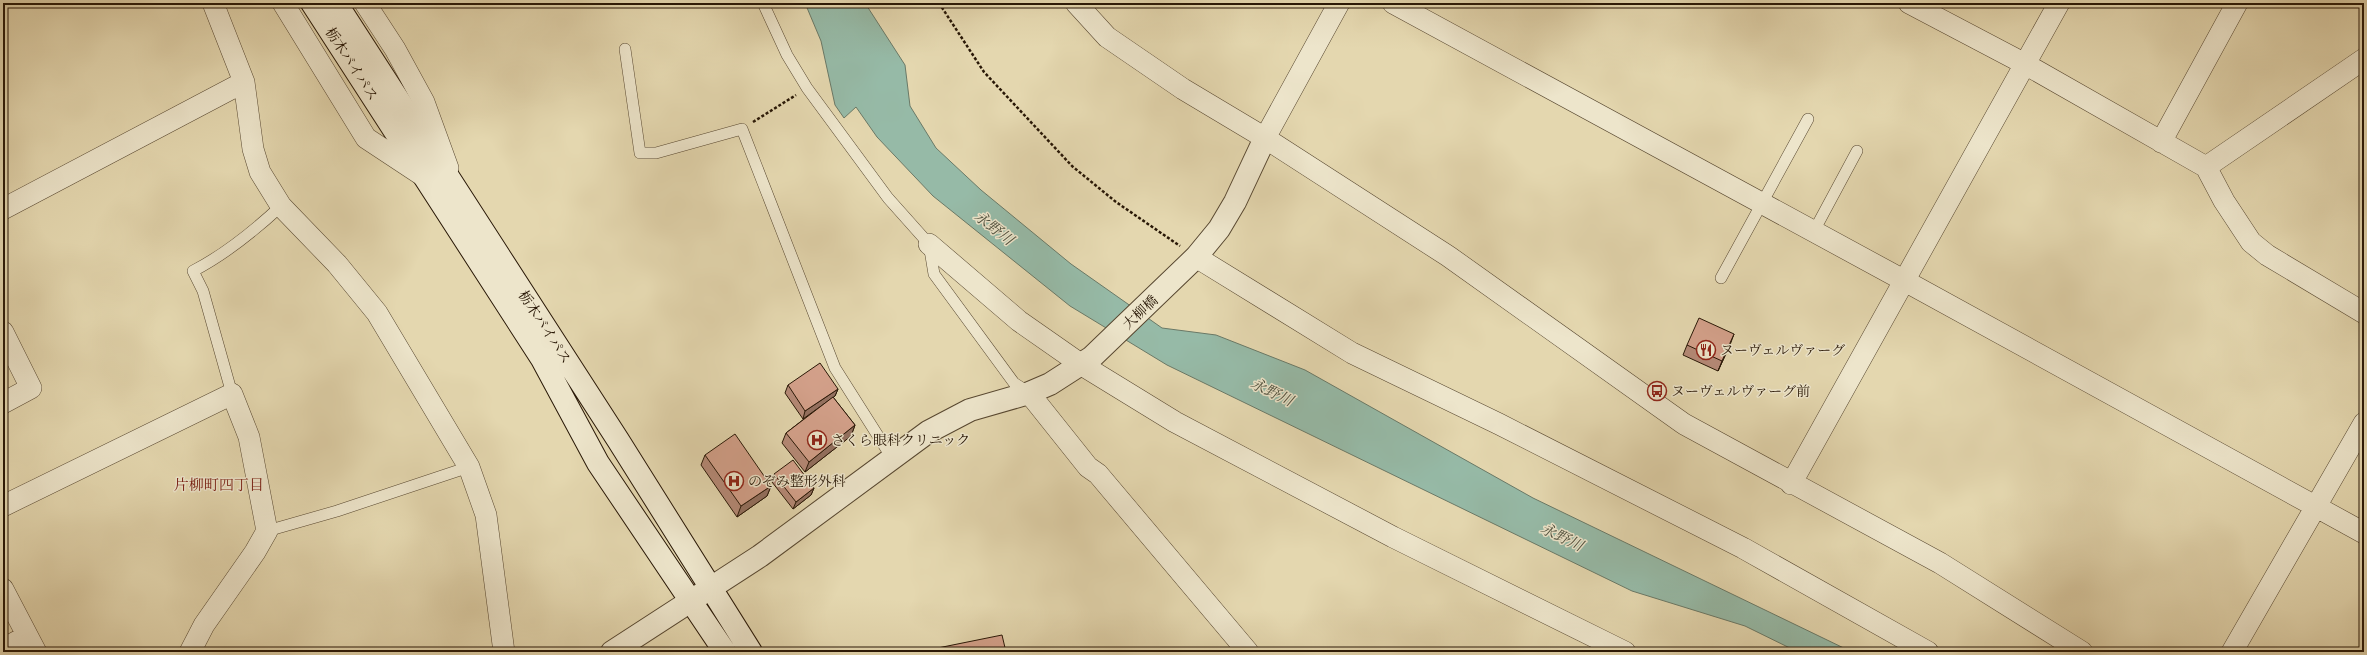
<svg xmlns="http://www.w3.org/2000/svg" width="2367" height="655" viewBox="0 0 2367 655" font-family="'Sorts Mill Goudy','Noto Serif JP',serif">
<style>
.water{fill:#96baa7;stroke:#6a7967}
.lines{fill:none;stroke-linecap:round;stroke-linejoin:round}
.service-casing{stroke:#574730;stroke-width:12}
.minor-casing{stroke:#574730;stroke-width:22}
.tertiary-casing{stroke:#574730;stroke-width:24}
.secondary-casing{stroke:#281706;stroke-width:24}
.path{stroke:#281706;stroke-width:2.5;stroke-dasharray:3 2;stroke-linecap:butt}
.service{stroke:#ede5cb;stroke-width:11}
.minor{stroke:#ede5cb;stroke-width:21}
.tertiary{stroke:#ede5cb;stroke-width:22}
.secondary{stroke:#ede5cb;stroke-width:22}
.wall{fill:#b68a78;stroke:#281706}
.shaded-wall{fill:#947161;stroke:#281706}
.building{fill:#d4a18b;stroke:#281706}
.labels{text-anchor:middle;stroke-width:3;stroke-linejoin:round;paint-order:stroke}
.street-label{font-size:14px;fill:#281706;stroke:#ede5cb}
.poi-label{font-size:14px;fill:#281706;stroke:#ede5cb;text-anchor:start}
.water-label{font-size:15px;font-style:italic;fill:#4e503e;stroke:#ede5cb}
.neighbourhood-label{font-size:15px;fill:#7a1f14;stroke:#ede5cb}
</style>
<rect width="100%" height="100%" fill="#e4d7af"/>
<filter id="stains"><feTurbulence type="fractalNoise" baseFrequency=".005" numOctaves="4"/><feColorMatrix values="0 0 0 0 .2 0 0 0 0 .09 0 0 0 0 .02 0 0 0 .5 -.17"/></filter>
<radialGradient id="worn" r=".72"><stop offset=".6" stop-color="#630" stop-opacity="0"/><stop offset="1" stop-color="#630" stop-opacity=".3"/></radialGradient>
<path class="water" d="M805,3H865L905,65L910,106L936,148L981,190L1071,264L1162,328L1216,335L1305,370L1533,498L1852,652H1798L1745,626L1632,591L1167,365L1070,306L933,196L877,137L856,107L844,118L835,105L821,41Z"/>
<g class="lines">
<g class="service-casing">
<path id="service" d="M763,3L787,55L807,88L888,198L929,244L934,274L1014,383L1028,392
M625,49L640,153H656L742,129L835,368L892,458
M1814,231L1857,151
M1721,278L1808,119
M232,394L203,291L193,271C226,254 254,231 281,206
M267,531L337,511L469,467"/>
</g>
<g class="minor-casing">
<path id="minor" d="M213,3L244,82L253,149L260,172L281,206L337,264L377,313L469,467L486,515L504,652
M283,3L366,138L422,175
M365,3L395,49L424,102L448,168
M1076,3L1107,37L1183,89L1265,138L1448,256L1684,424L1940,563L2082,652
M1393,3L1905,281L2364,533
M1909,3L2025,64L2206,167L2224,201L2251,242L2267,255L2364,313
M1265,138L1339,3
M2161,142L2237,3
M2206,167L2364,59
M3,209L244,82
M929,244L1019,321L1082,365L1175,422L1393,537L1625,652
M1196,257L1352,353L1499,424L1743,548L1928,652
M3,332L31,388L3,403
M1029,393L1088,467L1098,474L1248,652
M1791,484L2059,3
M3,506L232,394L249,437L267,531L255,552L204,625L190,652
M3,589L36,652
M3,649L27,636
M2232,652L2364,423"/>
</g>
<g class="tertiary-casing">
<path id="tertiary" d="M612,652L760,556L928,432L970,410L1029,393L1050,384L1092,357L1196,257L1219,229L1235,202L1265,138"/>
</g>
<g class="secondary-casing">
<path id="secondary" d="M312,3L542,359L598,463L725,652
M336,3L618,440L751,652"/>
</g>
<path class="path" d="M939,3L984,72L1072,166L1116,202L1180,246
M753,122L796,95"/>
<use href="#service" class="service"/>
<use href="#minor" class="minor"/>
<use href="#tertiary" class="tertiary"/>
<use href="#secondary" class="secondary"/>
</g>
<path class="wall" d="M1687,345H1730L1718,371L1683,355Z
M788,385L838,389L835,396L833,397L855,425L851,436L805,472L782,443L786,433L818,408L803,419L785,393Z
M705,455L771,486L767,496L737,517L701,465Z
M774,474L814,488L811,495L793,509L772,482Z"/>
<path class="shaded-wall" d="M1734,334L1730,345L1718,371L1722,361Z
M838,389L835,396L803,419L805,411Z
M855,425L851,436L805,472L809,462Z
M771,486L767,496L737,517L741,506Z
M814,488L811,495L793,509L796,502Z"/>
<path class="building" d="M1699,318L1734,334L1722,361L1687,345Z
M820,363L838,389L805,411L788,385Z
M833,397L855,425L809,462L786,433Z
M735,434L771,486L741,506L705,455Z
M793,460L814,488L796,502L774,474Z
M1002,635L1006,652H918Z"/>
<defs>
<g id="restaurant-ring" transform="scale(1)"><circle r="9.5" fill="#ede5cb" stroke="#8f2418" stroke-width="1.5"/><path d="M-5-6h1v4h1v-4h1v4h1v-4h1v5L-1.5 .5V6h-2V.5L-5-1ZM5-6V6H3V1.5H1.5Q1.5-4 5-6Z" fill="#8f2418"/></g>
<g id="bus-ring" transform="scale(1)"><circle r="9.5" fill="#ede5cb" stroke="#8f2418" stroke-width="1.5"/><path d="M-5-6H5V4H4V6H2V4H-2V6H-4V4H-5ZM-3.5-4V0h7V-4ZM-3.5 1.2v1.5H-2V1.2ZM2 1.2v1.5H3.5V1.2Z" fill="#8f2418"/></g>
<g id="hospital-ring" transform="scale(1)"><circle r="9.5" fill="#ede5cb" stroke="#8f2418" stroke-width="1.5"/><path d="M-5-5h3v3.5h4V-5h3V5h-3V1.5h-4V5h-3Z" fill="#8f2418"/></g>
</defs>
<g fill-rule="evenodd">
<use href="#restaurant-ring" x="1706" y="350"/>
<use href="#bus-ring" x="1657" y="391"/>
<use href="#hospital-ring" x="817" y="440"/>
<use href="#hospital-ring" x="734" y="481"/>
</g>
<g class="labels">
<g class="street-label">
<text transform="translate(352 64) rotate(57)" y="5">栃木バイパス</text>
<text transform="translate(1140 312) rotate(-43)" y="5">大柳橋</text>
<text transform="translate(545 327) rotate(57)" y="5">栃木バイパス</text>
</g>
<g class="poi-label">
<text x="1720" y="355">ヌーヴェルヴァーグ</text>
<text x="1671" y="396">ヌーヴェルヴァーグ前</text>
<text x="831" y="445">さくら眼科クリニック</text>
<text x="748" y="486">のぞみ整形外科</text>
</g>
<g class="water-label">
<text transform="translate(994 228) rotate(38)" y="5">永野川</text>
<text transform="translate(1272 392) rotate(26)" y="5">永野川</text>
<text transform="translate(1562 537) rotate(26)" y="5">永野川</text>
</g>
<g class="neighbourhood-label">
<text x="219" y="490">片柳町四丁目</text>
</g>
</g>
<rect width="2367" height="655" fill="none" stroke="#e4d7af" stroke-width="16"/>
<rect x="4" y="4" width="2359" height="647" fill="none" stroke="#281706" stroke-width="2"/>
<rect x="8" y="8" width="2351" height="639" fill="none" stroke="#281706"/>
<rect width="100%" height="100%" filter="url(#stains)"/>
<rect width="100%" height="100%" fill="url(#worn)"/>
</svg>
